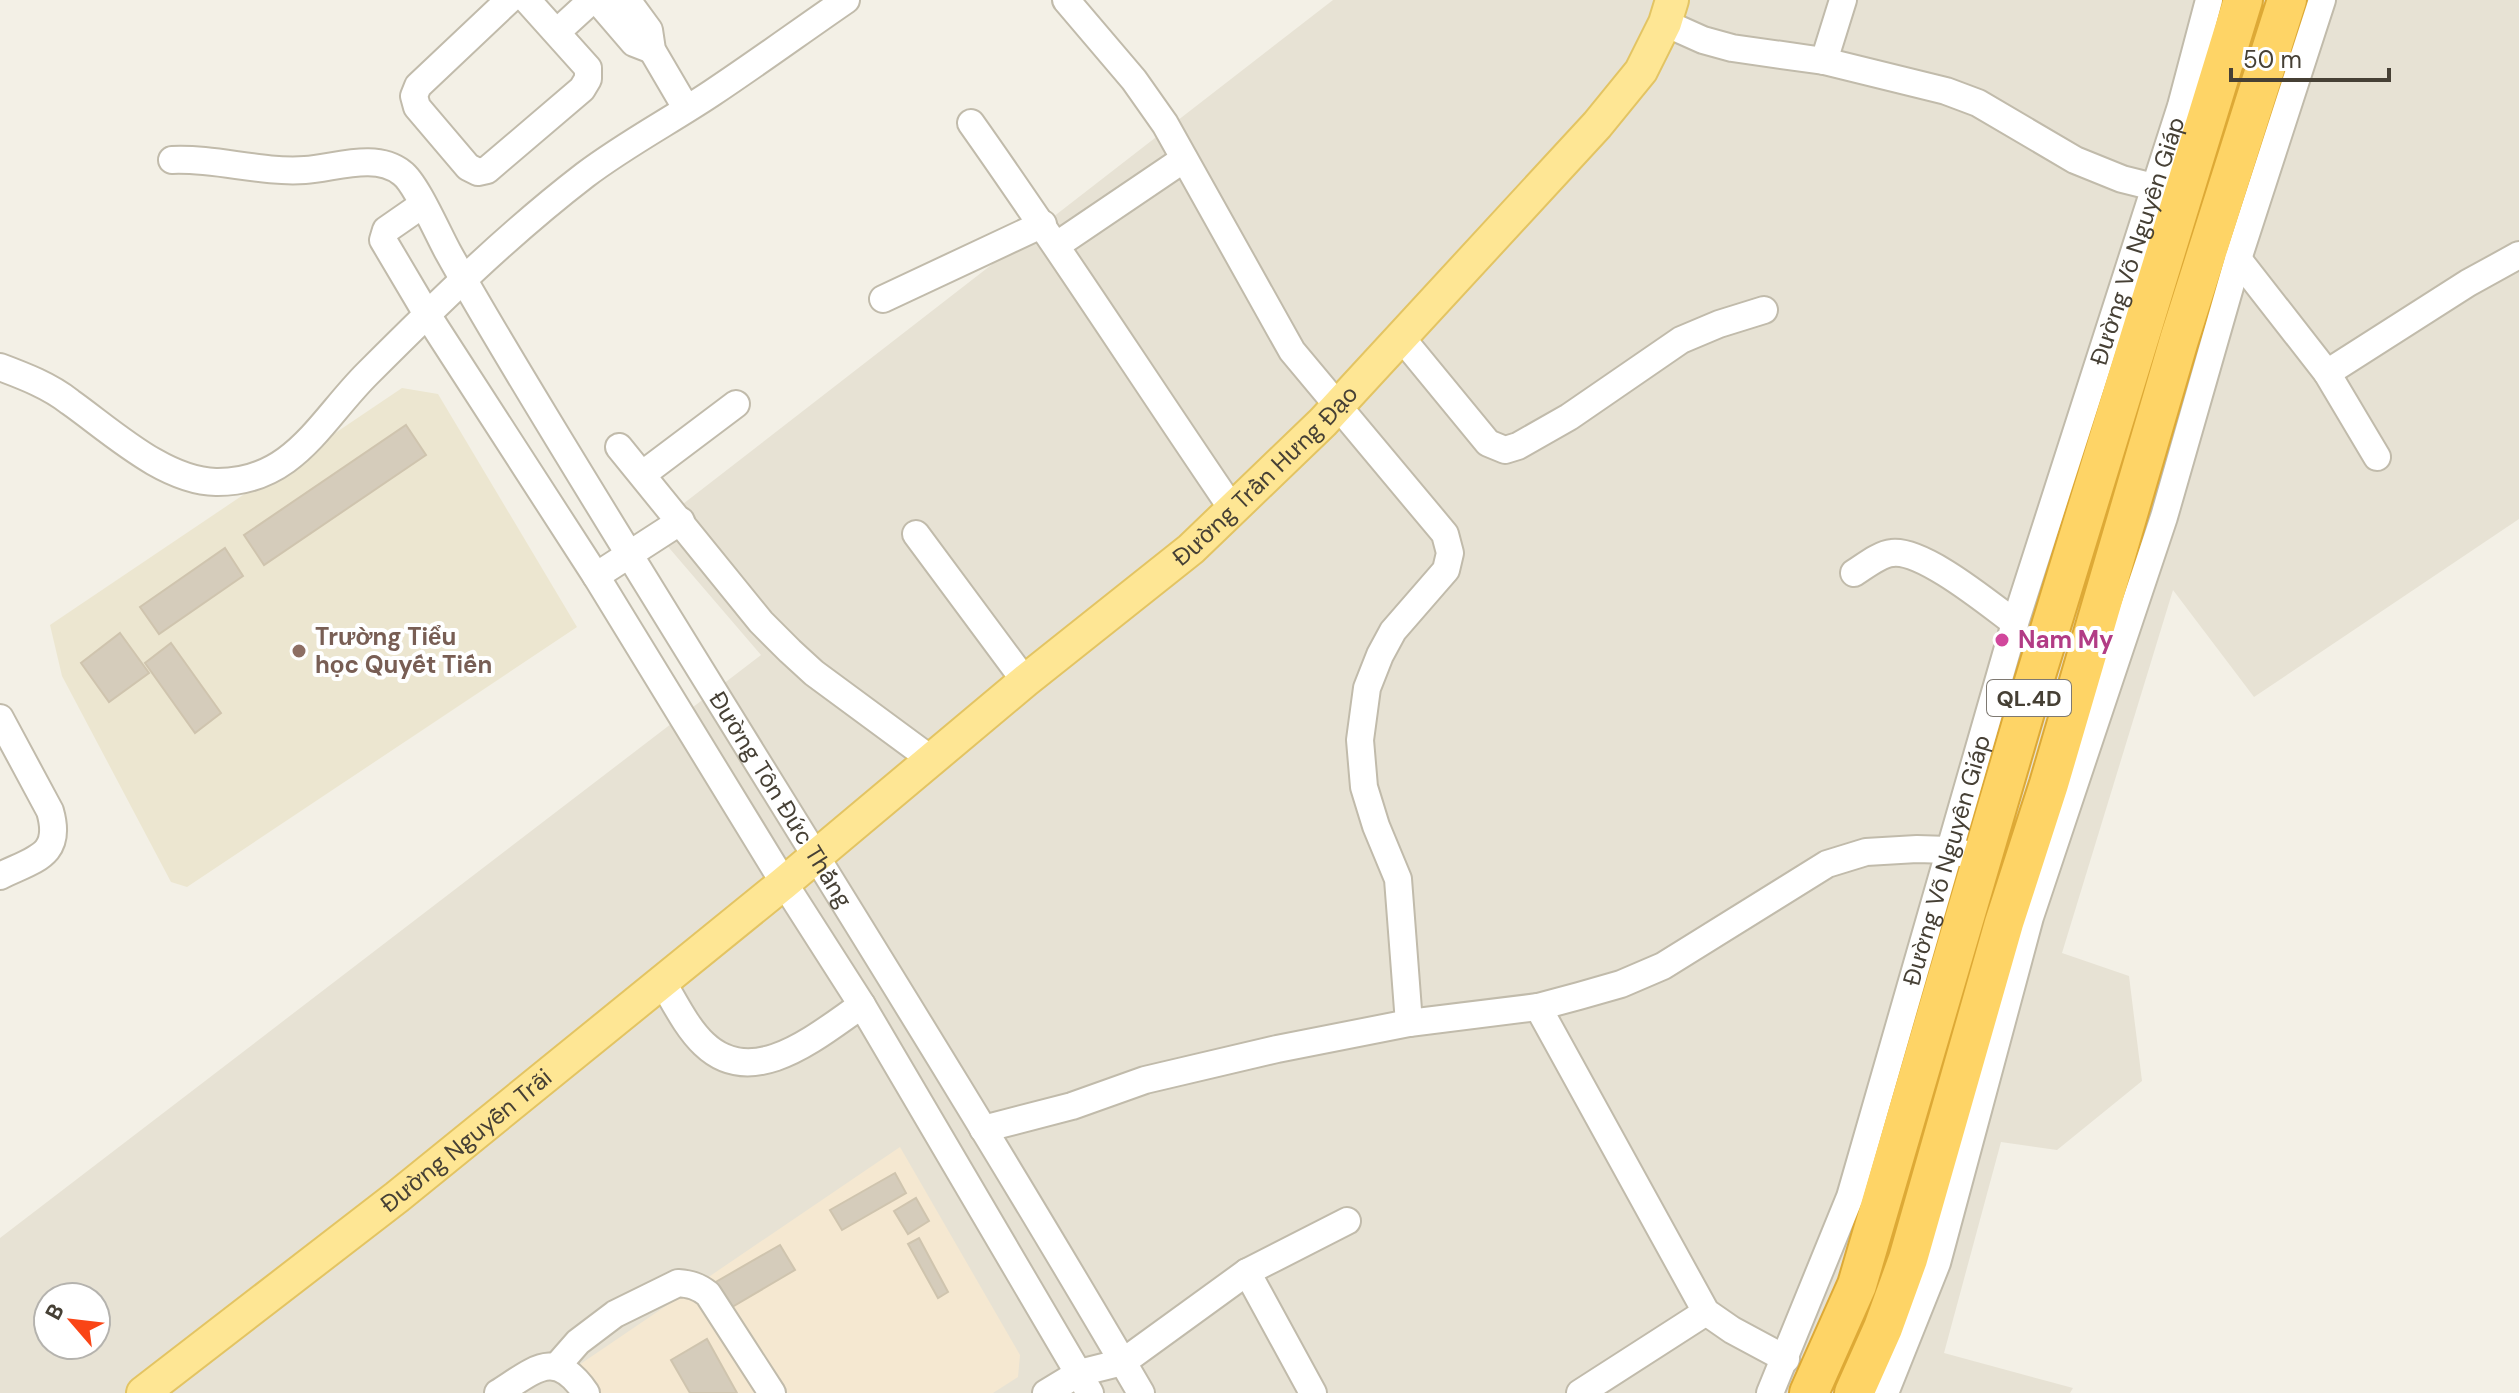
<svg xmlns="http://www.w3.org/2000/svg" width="2519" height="1393" viewBox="0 0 2519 1393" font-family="'DM Sans',sans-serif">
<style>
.residential{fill:#e7e2d4;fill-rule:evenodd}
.commercial{fill:#f5e8d1}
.education{fill:#ece6d0}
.building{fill:#d5ccbb;stroke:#cfc4ae;stroke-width:2}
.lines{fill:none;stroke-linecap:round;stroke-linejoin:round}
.minor-casing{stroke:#c1bbab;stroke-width:30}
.major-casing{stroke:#e3c463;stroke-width:36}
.highway-casing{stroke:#dda936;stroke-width:42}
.minor{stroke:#fff;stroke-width:26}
.major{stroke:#fee694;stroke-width:32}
.highway{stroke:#fed466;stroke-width:38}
.hotel-dot{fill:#d1479c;stroke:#fff;stroke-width:3}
.education-dot{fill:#8d6e63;stroke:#fff;stroke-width:3}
.labels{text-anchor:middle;stroke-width:8;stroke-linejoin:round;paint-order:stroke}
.shield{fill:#fff;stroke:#7e7972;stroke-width:2}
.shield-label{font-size:22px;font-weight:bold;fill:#464035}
.street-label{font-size:24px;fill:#464035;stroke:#fff}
.education-label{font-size:24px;font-weight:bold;fill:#785e54;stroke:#fff;text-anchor:start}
.hotel-label{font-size:24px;font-weight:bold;fill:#b23c85;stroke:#fff;text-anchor:start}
</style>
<rect width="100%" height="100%" fill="#f3f0e6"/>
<path class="residential" d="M1333,0H2519V519L2254,697L2173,590L2062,953L2129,976L2142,1081L2057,1150L2001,1142L1944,1353L2073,1388L2070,1393H0V1238L761,655L652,528ZM48,1297H96V1345H48Z"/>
<path class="commercial" d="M900,1147L1020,1355L1018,1377L993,1393H596L579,1365Z"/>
<path class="education" d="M402,388L438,394L577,627L187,887L171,882L62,676L50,625Z"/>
<path class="building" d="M406,425L426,455L264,565L244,535Z
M225,548L243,576L159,634L140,607Z
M120,633L149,673L109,702L81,663Z
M171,643L221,713L195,733L145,663Z
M895,1173L906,1193L842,1230L830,1210Z
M916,1198L929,1221L908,1234L894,1211Z
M919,1238L948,1292L938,1298L908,1244Z
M780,1245L795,1270L722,1313L707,1287Z
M707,1339L737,1393H690L671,1360Z"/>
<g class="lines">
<g class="minor-casing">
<g id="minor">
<path d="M509,0L418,86L414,96L417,107L468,167L478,172L487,170L582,89L588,79V68L527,0"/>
<path d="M597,0L634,43L652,50"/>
<path d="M627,0L649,30L652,50L686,108"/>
<path d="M1066,0L1134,80L1165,124L1292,351L1445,534L1450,553L1446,570L1393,631L1380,655L1367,688L1360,740L1364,787L1376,826L1398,879L1409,1023"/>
<path d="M1665,23L1703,40L1732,48L1824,61L1946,91L1978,103L2075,160L2122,179L2154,187"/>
<path d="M557,32L592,0"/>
<path d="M1824,61L1843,0"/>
<path d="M971,123C1061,250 1145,381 1233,510"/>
<path id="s1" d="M172,160C217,158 260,173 305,170C335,168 376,152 402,173C416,183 438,234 448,252C483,315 521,377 558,438C752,757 953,1071 1141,1393"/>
<path d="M422,205L386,230L383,240L428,316L596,576L784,883L862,1005L1090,1393"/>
<path d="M1057,245L1184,159"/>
<path d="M2238,259L2327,373L2468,283L2519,255"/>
<path d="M883,299L1043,224"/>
<path d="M1400,336L1488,443L1505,450L1518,446L1569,417L1681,340L1719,324L1764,310"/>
<path d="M0,367C24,376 50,386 70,402C111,431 164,481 216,482C293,483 320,421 367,374C437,304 507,235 585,175C626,144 670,121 712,93C757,63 801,31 846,0"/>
<path d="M2327,373L2377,457"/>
<path d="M619,447L761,622L790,651L814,673L932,760"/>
<path d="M643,474L736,404"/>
<path d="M916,534L1025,681"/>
<path d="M1854,573C1865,566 1880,554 1892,553C1923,549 1989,604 2015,623"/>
<path d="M596,576L681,521"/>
<path d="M0,718L50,811C63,856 34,859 0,876"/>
<path d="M663,983C675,1003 687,1028 704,1044C754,1092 819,1034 862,1005"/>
<path d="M1538,1007L1706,1312L1732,1330L1786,1359"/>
<path d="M983,1129L1072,1106L1145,1080L1277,1049L1409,1023L1538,1007L1579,996L1621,984L1663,966L1827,864L1866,852L1917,849L1949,850L1966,854"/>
<path d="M1247,1272L1313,1393"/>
<path d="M557,1366L578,1342L615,1314L678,1283C690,1284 698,1286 708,1294L772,1393"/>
<path d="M498,1393C536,1369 555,1348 586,1393"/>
<path d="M1046,1393L1079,1373L1123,1362L1247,1272L1347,1221"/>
<path d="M1580,1393L1706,1312"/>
<path id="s2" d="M1770,1393L1850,1197L2015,623L2181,106L2209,0"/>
<path d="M1885,1393L1937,1263L2030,917L2164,517L2238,259L2322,0"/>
</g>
</g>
<g class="major-casing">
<g id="major">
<path id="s3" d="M143,1393L397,1197L784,883L1025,681L1191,549L1323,422L1597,125L1641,71L1665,23L1672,0"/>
</g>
</g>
<g class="highway-casing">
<path id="highway" d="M1809,1393L1857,1285L2032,688L2243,0
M1854,1393L1883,1328L1908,1259L2004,923L2049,784L2179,340L2287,0"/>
</g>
<use href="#minor" class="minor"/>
<use href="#major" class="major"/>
<use href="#highway" class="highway"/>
</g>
<circle class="hotel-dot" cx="2002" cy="640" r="8"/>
<circle class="education-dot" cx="299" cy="651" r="8"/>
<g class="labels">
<rect class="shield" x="1987" y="680" width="84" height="36" rx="6"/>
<g class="shield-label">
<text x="2029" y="706">QL.4D</text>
</g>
<g class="street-label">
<text dy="8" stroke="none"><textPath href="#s2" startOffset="1210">Đường Võ Nguyên Giáp</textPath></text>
<text dy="8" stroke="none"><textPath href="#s3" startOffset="1450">Đường Trần Hưng Đạo</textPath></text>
<text dy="8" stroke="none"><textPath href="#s1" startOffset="966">Đường Tôn Đức Thắng</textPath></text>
<text dy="8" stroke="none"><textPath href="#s2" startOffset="562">Đường Võ Nguyên Giáp</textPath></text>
<text dy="8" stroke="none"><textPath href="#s3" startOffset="410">Đường Nguyễn Trãi</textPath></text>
</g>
<g class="education-label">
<text x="315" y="645">Trường Tiểu<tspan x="315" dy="28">học Quyết Tiến</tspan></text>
</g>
<g class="hotel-label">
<text x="2018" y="648">Nam My</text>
</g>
</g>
<g transform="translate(72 1321) rotate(298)"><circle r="38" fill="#ffffff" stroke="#b5b3ae" stroke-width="2"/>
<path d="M0-6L14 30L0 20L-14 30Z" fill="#fa4516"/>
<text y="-12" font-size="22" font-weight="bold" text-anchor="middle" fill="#464035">B</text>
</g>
<path d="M2231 68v12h158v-12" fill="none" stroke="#464035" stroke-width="4"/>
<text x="2243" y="68" font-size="24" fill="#464035" stroke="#ffffff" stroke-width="6" paint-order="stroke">50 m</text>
</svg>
